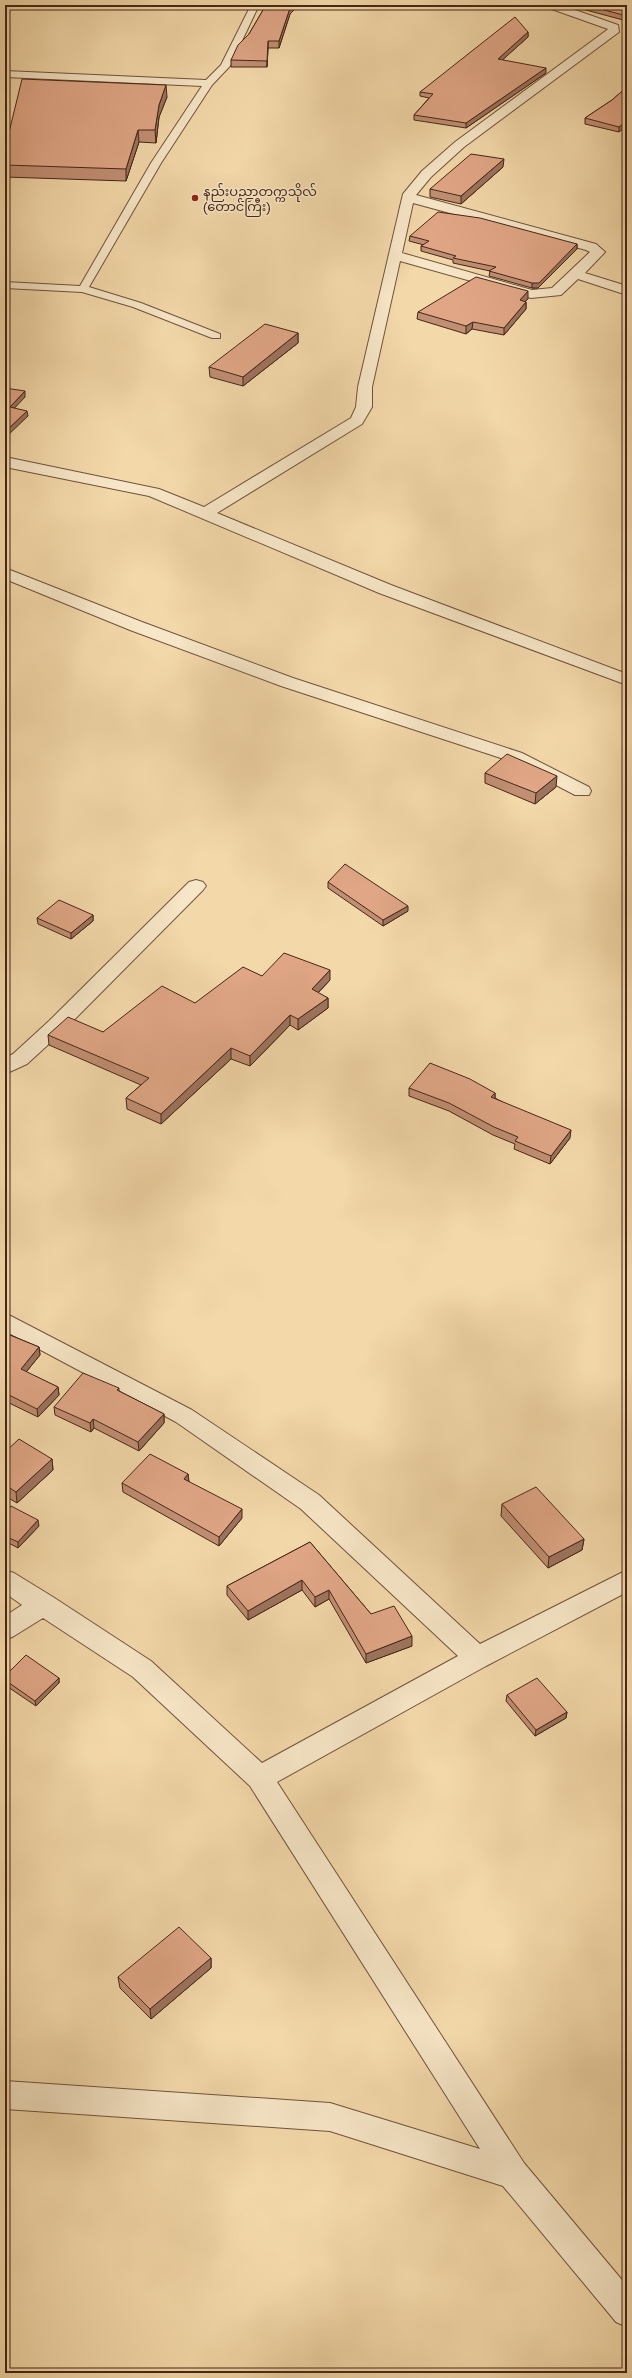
<svg xmlns="http://www.w3.org/2000/svg" width="632" height="2378" viewBox="0 0 632 2378" font-family="'IM FELL DW Pica','Noto Sans Myanmar',serif">
<style>
.lines{fill:none;stroke-linecap:round;stroke-linejoin:round}
.lane-casing{stroke:#70533c;stroke-width:2}
.street-casing{stroke:#70533c;stroke-width:2}
.lane{fill:#f7e6c7;fill-rule:evenodd}
.street{fill:#f7e6c7;fill-rule:evenodd}
.wall{fill:#c18f73;stroke:#452717}
.shaded-wall{fill:#9d745e;stroke:#452717}
.building{fill:#e0a686;stroke:#452717}
.poi-dot{fill:#8f2418;stroke:#f7e6c7;stroke-width:1.5}
.labels{text-anchor:middle;stroke-width:3;stroke-linejoin:round;paint-order:stroke}
.far-poi-label{font-size:13px;fill:#452717;stroke:#f7e6c7;text-anchor:start}
</style>
<rect width="100%" height="100%" fill="#f3d8a9"/>
<filter id="stains"><feTurbulence type="fractalNoise" baseFrequency=".005" numOctaves="4"/><feColorMatrix values="0 0 0 0 .2 0 0 0 0 .09 0 0 0 0 .02 0 0 0 .5 -.17"/></filter>
<radialGradient id="worn" r=".72"><stop offset=".6" stop-color="#630" stop-opacity="0"/><stop offset="1" stop-color="#630" stop-opacity=".3"/></radialGradient>
<g class="lines">
<g class="lane-casing">
<path id="lane" d="M251,5H259L230,66L212,85L161,163L89,287L141,303L220,334V338H212L133,307L82,292L5,288V282L80,286L151,163L202,86L5,77V71L206,80L221,65Z"/>
</g>
<g class="street-casing">
<path id="street" d="M499,5H515L507,9H499Z
M544,5H561L618,25L619,32L464,147L431,177L416,195L596,244L605,252L585,273L627,286V295L578,279L561,295L531,298L400,261L372,387V407L362,424L217,513L391,585L627,674V685L379,593L149,496L5,467V457L159,489L204,507L351,418L356,407L358,387L403,194L422,171L455,142L607,30L608,29L546,7ZM413,203L586,250L590,252L552,288L532,290L402,253Z
M5,568L142,622L293,678L522,753L589,787L591,791L589,795H575L510,761L281,686L130,630L5,579Z
M196,880L203,882L206,886L203,890L63,1031L27,1064L5,1074V1058L13,1054L49,1021L189,882Z
M5,1313L192,1410L319,1495L480,1644L627,1570V1592L486,1666L277,1782L524,2163L627,2286V2327L616,2322L503,2186L330,2131L5,2109V2081L330,2103L480,2149L250,1786L133,1677L43,1618L14,1636L5,1640V1616L22,1605L5,1593V1570L14,1573L53,1597L151,1661L262,1763L458,1656L301,1509L176,1422L5,1331Z"/>
</g>
<use href="#lane" class="lane"/>
<use href="#street" class="street"/>
</g>
<path class="wall" d="M266,5H299L290,14L279,48H268L267,67H231V60L249,34Z
M567,5H627V21Z
M528,32V37L502,60L546,73L466,128L414,120V115L429,98L420,96V92Z
M627,87L619,132L585,124V118L612,100Z
M167,97L159,117L156,143L139,142L126,181L5,177V149Z
M503,167L461,204L430,197V189Z
M410,236L577,244V249L538,288H532L489,276L490,271L453,263V260L421,251V246L424,245L409,241Z
M528,299L525,301L526,302V309L504,335L472,329L466,334L417,319L418,312Z
M298,333V343L243,386L210,377L209,367Z
M485,773L556,787L535,804L485,783Z
M328,882L408,911L383,926L328,888Z
M93,915V921L71,939L38,924L37,918Z
M262,976L330,980L318,993L328,998V1008L298,1030L290,1025L250,1066L231,1059L161,1124L127,1109L126,1098L141,1085L49,1045L48,1035L103,1032L195,1003Z
M409,1088L495,1093V1098L570,1138L550,1164L514,1149L515,1144L493,1135L449,1111L409,1096Z
M5,1333L39,1347L40,1355L26,1372L58,1387L59,1395L38,1417L5,1401Z
M119,1388V1391L164,1414V1423L139,1451L94,1428L91,1432L55,1415L54,1407Z
M5,1452L52,1459L53,1470L17,1503L5,1496Z
M188,1474L189,1482L242,1518L219,1546L123,1492L122,1483Z
M502,1504L584,1539L582,1550L548,1568L501,1516Z
M5,1513L39,1526L18,1548L5,1541Z
M310,1542L371,1614L412,1646L366,1663L329,1599L315,1607L302,1590L248,1620L227,1595V1586Z
M5,1676L59,1678V1683L36,1706L5,1685Z
M507,1695L567,1712L566,1718L535,1736L506,1701Z
M211,1958V1968L151,2019L120,1988L118,1977Z"/>
<path class="shaded-wall" d="M293,5H299L290,14L279,48V41L290,8Z
M528,32V37L498,64V59Z
M268,41V48L267,67V61Z
M546,68V73L466,128V123Z
M166,85L167,97L159,117L156,143L155,130L159,105Z
M627,121V126L619,132V127Z
M138,130L139,142L126,181V169Z
M504,159L503,167L461,204V196Z
M577,244V249L538,288H532V283Z
M528,291V299L519,307L520,300Z
M526,302V309L504,335V328Z
M473,322L472,329L466,334V326Z
M298,333V343L243,386V377Z
M25,391V397L10,413V407Z
M27,411L28,416L5,438V432Z
M557,776L556,787L535,804L536,793Z
M408,906V911L383,926V920Z
M93,915V921L71,939V933Z
M330,970V980L312,999V989Z
M328,998V1008L298,1030V1019Z
M290,1015V1025L250,1066V1056Z
M231,1048V1059L161,1124V1114Z
M495,1093V1101L491,1097Z
M571,1130L570,1138L550,1164L551,1156Z
M39,1347L40,1355L22,1377L21,1369Z
M58,1387L59,1395L38,1417L37,1409Z
M164,1414V1423L139,1451L138,1442Z
M93,1419L94,1428L91,1432L90,1423Z
M52,1459L53,1470L17,1503L16,1492Z
M188,1474L189,1483L184,1479Z
M242,1509V1518L219,1546V1537Z
M38,1520L39,1526L18,1548V1542Z
M584,1539L582,1550L548,1568L549,1557Z
M302,1580V1590L248,1620V1611Z
M329,1590V1599L315,1607V1597Z
M412,1636V1646L366,1663V1654Z
M59,1678V1683L36,1706L35,1701Z
M567,1712L566,1718L535,1736L536,1730Z
M211,1958V1968L151,2019L150,2009Z"/>
<path class="building" d="M266,5H293L290,8L279,41H268L267,61L231,60L238,45L249,34Z
M585,5H627V16Z
M515,17L528,32L498,59L546,68L466,123L414,115L433,94L420,92Z
M22,79L166,85L159,105L155,130H138L126,169L5,165V149Z
M627,87V121L619,127L585,118L612,100Z
M471,154L504,159L461,196L430,189Z
M438,212L480,218L577,244L539,283H532L489,271L496,267L453,258L456,256L421,246L429,241L410,236Z
M476,277L528,291L520,300L526,302L504,328L473,322L466,326L418,312Z
M265,324L298,333L243,377L209,367Z
M5,388L25,391L10,407L27,411L5,432Z
M507,754L557,776L536,793L485,773Z
M345,864L408,906L383,920L328,882Z
M59,900L93,915L71,933L37,918Z
M284,953L330,970L312,989L328,998L298,1019L290,1015L250,1056L231,1048L161,1114L126,1098L149,1078L48,1035L68,1017L103,1032L162,986L195,1003L243,967L262,976Z
M430,1063L470,1079L495,1093L491,1097L571,1130L551,1156L515,1141L518,1137L494,1127L449,1103L409,1088Z
M5,1333L39,1347L21,1369L58,1387L37,1409L5,1393Z
M83,1373L119,1388L117,1390L164,1414L138,1442L93,1419L90,1423L54,1407Z
M19,1439L52,1459L16,1492L5,1485V1452Z
M150,1454L188,1474L184,1479L242,1509L219,1537L122,1483Z
M536,1487L584,1539L549,1557L502,1504Z
M11,1506L38,1520L18,1542L5,1536V1513Z
M310,1542L371,1614L394,1606L412,1636L366,1654L329,1590L315,1597L302,1580L248,1611L227,1586Z
M26,1655L59,1678L35,1701L5,1680V1676Z
M537,1678L567,1712L536,1730L507,1695Z
M179,1927L211,1958L150,2009L118,1977Z"/>
<circle class="poi-dot" cx="195" cy="198" r="4"/>
<g class="labels">
<g class="far-poi-label">
<text x="203" y="196">နည်းပညာတက္ကသိုလ်<tspan x="203" dy="15">(တောင်ကြီး)</tspan></text>
</g>
</g>
<rect width="632" height="2378" fill="none" stroke="#f3d8a9" stroke-width="20"/>
<rect x="6" y="6" width="620" height="2366" fill="none" stroke="#452717" stroke-width="2"/>
<rect x="10" y="10" width="612" height="2358" fill="none" stroke="#452717"/>
<rect width="100%" height="100%" filter="url(#stains)"/>
<rect width="100%" height="100%" fill="url(#worn)"/>
</svg>
